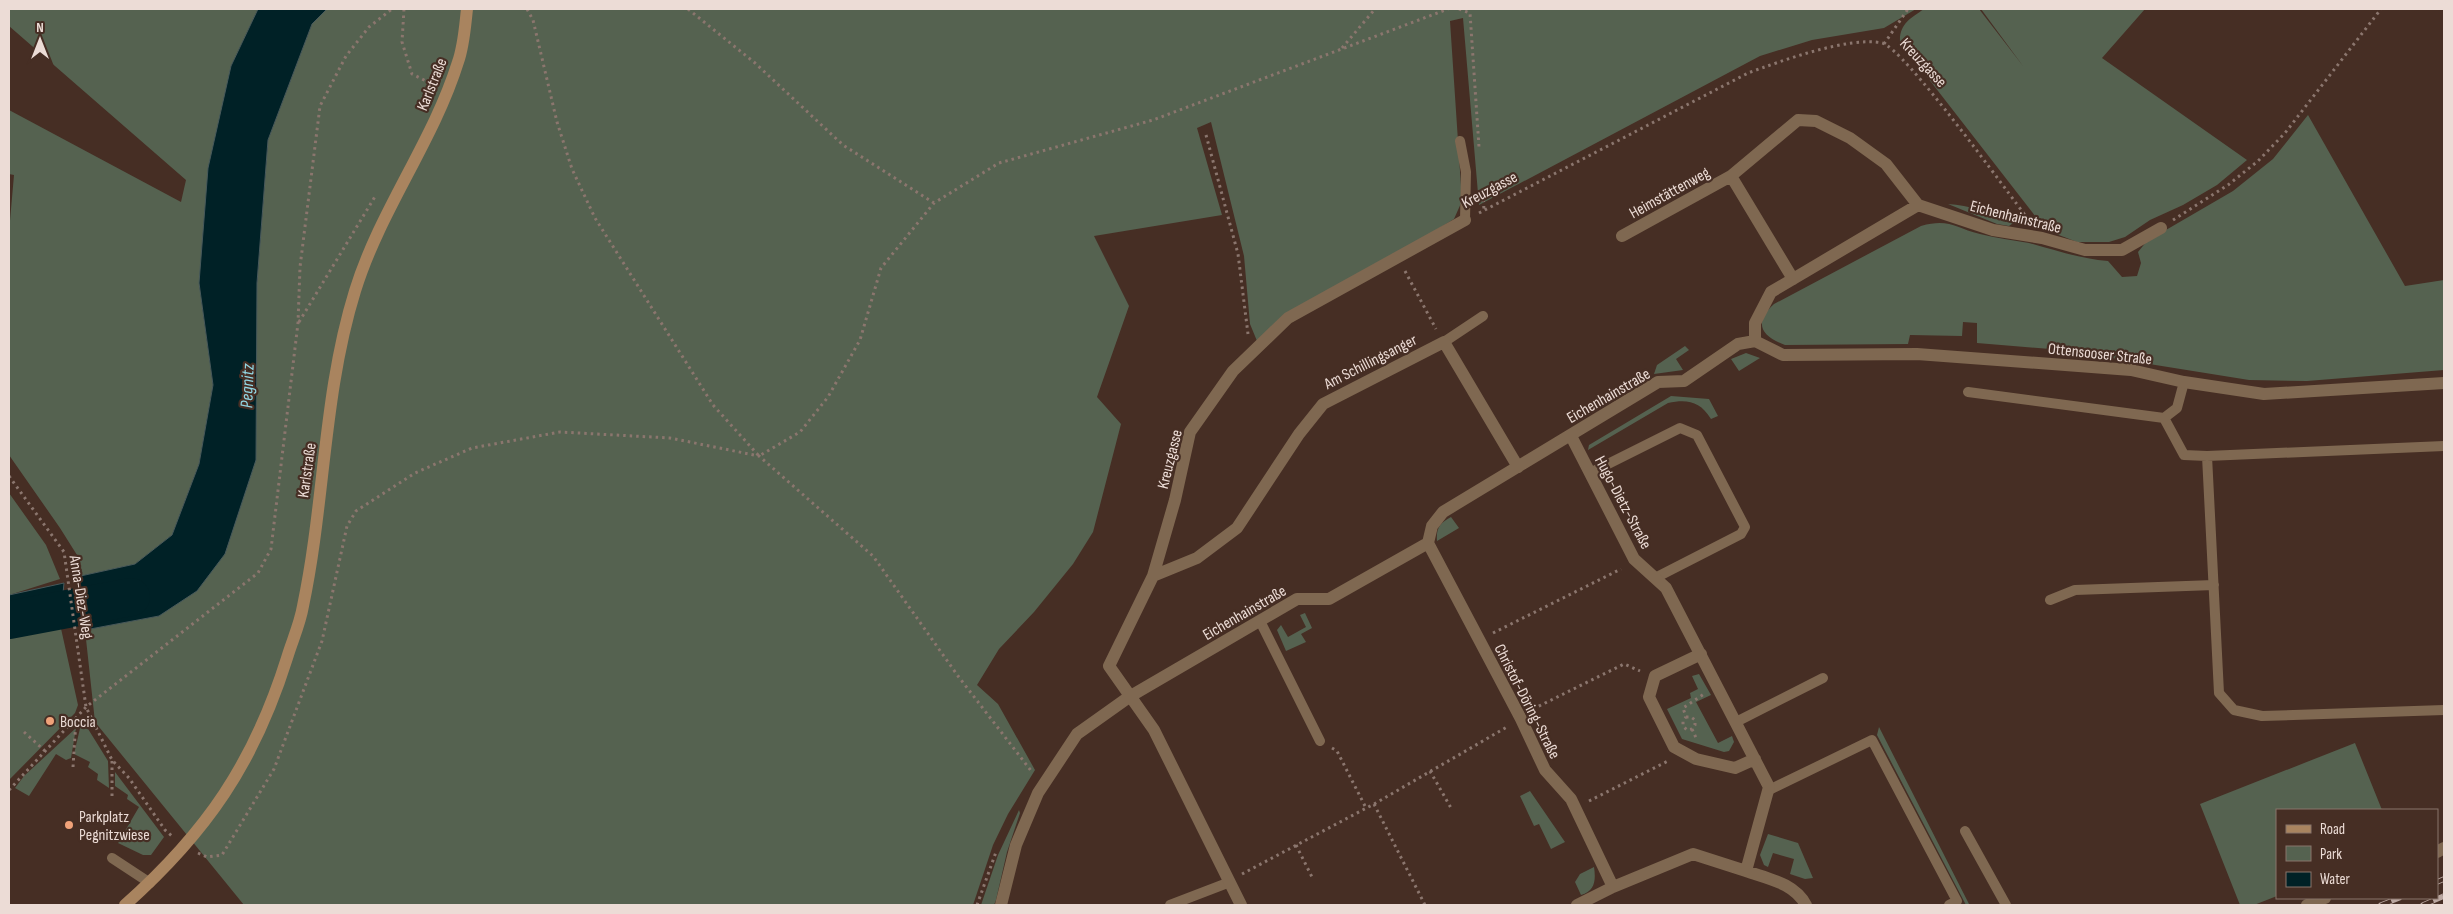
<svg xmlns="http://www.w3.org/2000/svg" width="2453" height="914" viewBox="0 0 2453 914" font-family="'Sofia Sans Condensed',sans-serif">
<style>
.green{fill:#556250}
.water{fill:#002126;stroke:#47595b}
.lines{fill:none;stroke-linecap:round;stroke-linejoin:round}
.river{stroke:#002126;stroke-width:38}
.path{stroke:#8b766e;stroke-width:3;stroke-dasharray:2.5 4;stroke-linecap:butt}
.lane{stroke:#7f6851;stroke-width:10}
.street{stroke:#7f6851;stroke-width:12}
.secondary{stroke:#a9845f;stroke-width:12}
.rail-casing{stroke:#baa7a0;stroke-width:5.5}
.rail{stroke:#462e24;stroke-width:4;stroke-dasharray:11;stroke-linecap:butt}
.poi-dot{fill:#f0a279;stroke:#462e24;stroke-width:2}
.labels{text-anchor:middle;stroke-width:4.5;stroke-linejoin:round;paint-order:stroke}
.street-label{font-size:16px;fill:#ecdcd6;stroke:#462e24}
.poi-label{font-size:16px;fill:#ecdcd6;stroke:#462e24;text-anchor:start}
.water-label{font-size:18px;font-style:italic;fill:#92d7e4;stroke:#462e24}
</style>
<rect width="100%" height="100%" fill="#462e24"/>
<path class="green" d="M9,9H258L231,66L199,283L213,385L199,464L172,535L135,564L76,577L77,555L60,528L9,455V232L14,175L9,174V110L181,202L186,180L9,26Z
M327,9H1916L1884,28L1812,40L1760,56L1479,205L1463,18L1450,21L1462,201L1454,219L1257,341L1250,324L1244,256L1211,122L1197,128L1222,215L1094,236L1129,306L1097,397L1121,424L1093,532L1073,564L1034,612L999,649L977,685L998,704L1035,770L1008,814L993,845L973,905H244L95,722L85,630L159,616L257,283L268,140L312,24Z
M1924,9H1979L2023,66L1981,9H2145L2102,58L2247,160L2217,185L2183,205L2150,220L2125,237L2109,242H2077L2046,230L1900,42C1899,24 1911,18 1924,9Z
M2308,115L2405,286L2444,280V370L2307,381L2249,380L2062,350L1977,343V323L1963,322L1962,336L1910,335L1908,344L1785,345C1761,336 1753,323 1774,304L1921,226C1949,218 1955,228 1980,234C1996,238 2013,240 2029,243C2055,250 2081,259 2108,261L2122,277L2137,276L2141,263L2138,252L2147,241L2233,191L2273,159Z
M1948,204C1969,205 1991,214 2011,218L2014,212L2016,221L2009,226L1997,224Z
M1685,346L1689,350L1676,359L1683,370L1654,374L1657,365Z
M1746,353L1760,358L1739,371L1731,359Z
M1671,396L1709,399L1718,416L1711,419C1700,401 1687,399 1668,403L1588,450L1589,445Z
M9,493L46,545L60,579L9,595Z
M1451,517L1459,528L1437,541C1436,528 1440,523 1451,517Z
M1305,613L1312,628L1301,634L1306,642L1286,651L1277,630L1281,625L1288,637L1306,627L1300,615Z
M60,624L78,705L75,713L9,780V634Z
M1699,674L1711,695L1696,702L1718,743L1732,736L1734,742L1729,751L1724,752L1682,739L1667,709L1691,698L1690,693L1698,689L1692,676Z
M81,724H85L108,761L109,788L97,780L98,774L88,767L90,762L74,754Z
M1879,727L1969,904L1966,905L1877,735Z
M76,728L71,758L66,760L56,754L29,796L15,788L24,776Z
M2355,743L2382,810H2277V896L2254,905H2240L2200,804Z
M115,772L164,837L151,855H143L118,843L139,807L127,799L128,795L115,786Z
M1530,791L1565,842L1551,849L1539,824L1534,826L1520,796Z
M1019,810L1020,813L1007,852L996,900L994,905H981L998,855Z
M1768,834L1798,843L1813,878L1805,879L1790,874L1794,859L1773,853L1768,867L1764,865L1760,855Z
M1594,867C1596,880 1595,891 1581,895L1575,882L1580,874Z"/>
<path class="water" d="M258,9H327L312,24L268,140L257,283L256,460L225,554L197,591L159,616L85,630L76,577L135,564L172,535L199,464L213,385L199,283L208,168L231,66Z
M64,583L60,624L9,634V595Z"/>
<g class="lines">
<path class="river" d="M9,620L131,597"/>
<path class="path" d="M404,9L402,42L412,74L432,84
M527,9L533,20L557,122L572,169L595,218L713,405L759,456L800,432L828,397L860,340L881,268L934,203L999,163L1153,120L1448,9
M688,9L755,63L843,145L934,203
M1459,9L1470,13L1479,147
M1884,44L1908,9
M1342,48L1375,9
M1206,135L1238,254L1248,334
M1483,193L1484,210
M1479,213L1748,73C1781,61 1849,36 1882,43C1904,48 2008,193 2028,219
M2173,220L2228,185L2258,161L2285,133L2381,9
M1405,271L1436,329
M299,322L376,195
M9,476L64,552L86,707L112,760L129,778L165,830L172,836
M1493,633L1621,569
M1533,709L1624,664L1640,671
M1686,717H1691L1695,720V725L1692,729L1687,730L1683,726V721L1686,717L1683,708L1704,694
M1692,729L1697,740
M24,732L45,751
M1332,748L1337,751L1366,808
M112,761V800
M73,767L76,720
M1430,771L1451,808
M9,790L86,707L258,573L271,549L298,323L300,267L320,106L346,56L369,27L392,9
M1589,801L1668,761
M1374,804L1425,905
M1296,845L1313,879
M198,853L207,857L222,855L274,769L322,641L347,526L356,511L415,473L472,448L560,432L670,438L759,456L873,556L958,676L1032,772
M1242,874L1374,804L1507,727
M977,905L996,852"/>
<path class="lane" d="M1460,141L1466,172L1465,220
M1444,342L1483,316
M1968,392L2164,418L2177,408L2184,382
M2164,418L2184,455L2207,456L2444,446
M2207,456L2219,693L2234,710L2262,716L2444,710
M1590,473L1680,428L1697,435L1745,527L1741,534L1655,578
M2050,600L2075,590L2214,585
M1260,621L1320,741
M1736,722L1823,678
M1769,790L1872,740L1957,901L1949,905
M1965,831L2006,905
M112,858L150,883
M1170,905L1230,882"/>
<path class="street" d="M1731,176L1793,279
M1622,236L1731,176L1798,120L1816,121L1850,138L1886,164L1918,205
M1755,341L1783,355L1917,354L2131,370L2184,382L2264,394L2444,383
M1755,341V323L1771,292L1918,205L1993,230L2042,238L2085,250H2122L2161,228
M1571,436L1634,559L1666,588L1769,787L1746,871C1769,879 1794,883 1806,905
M1428,543L1521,719L1545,770L1571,799L1613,887L1577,905
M1153,576L1197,558L1237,528L1299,434L1323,404L1444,342L1518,467
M1701,654L1655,676L1649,697L1674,747L1696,759L1735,768L1755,759
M2437,852L2444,848
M1613,887L1693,854L1746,871
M1001,905L1016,845L1038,793L1077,734L1129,697L1297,599H1329L1428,543L1432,526L1443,512L1658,382L1684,381L1738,344L1755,341
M1241,905L1154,730L1109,666L1153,576L1175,500L1190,432L1233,371L1288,318L1465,220
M2307,905L2325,898"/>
<path class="secondary" d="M125,905C207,832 254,763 287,658C292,641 300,624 303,606C325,502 323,394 355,291C380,210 433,142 458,62C464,45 465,26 467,9"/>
<g class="rail-casing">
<path id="rail" d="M2437,882L2444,879
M2381,905L2399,898
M2423,905L2444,896"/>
</g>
<use href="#rail" class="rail"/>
</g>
<g class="poi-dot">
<circle cx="50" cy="721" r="5"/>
<circle cx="69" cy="825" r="5"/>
</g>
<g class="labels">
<g class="street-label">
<text transform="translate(1924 62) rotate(47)" y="6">Kreuzgasse</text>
<text transform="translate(431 84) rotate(-68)" y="6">Karlstraße</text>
<text transform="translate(1489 189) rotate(-28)" y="6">Kreuzgasse</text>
<text transform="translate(1669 192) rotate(-29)" y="6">Heimstättenweg</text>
<text transform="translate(2016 216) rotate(14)" y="6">Eichenhainstraße</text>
<text transform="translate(2100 353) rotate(6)" y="6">Ottensooser Straße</text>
<text transform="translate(1370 361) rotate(-27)" y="6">Am Schillingsanger</text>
<text transform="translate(1608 395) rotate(-30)" y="6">Eichenhainstraße</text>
<text transform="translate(1169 459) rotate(-76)" y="6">Kreuzgasse</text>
<text transform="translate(306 470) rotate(-82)" y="6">Karlstraße</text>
<text transform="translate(1624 502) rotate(62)" y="6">Hugo-Dietz-Straße</text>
<text transform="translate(82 597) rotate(81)" y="6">Anna-Diez-Weg</text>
<text transform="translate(1244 612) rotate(-30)" y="6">Eichenhainstraße</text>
<text transform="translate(1528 701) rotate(63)" y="6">Christof-Döring-Straße</text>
</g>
<g class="poi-label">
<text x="60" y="727">Boccia</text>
<text x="79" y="822">Parkplatz<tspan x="79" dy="18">Pegnitzwiese</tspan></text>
</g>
<g class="water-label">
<text transform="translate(247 386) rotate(-88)" y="6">Pegnitz</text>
</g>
</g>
<rect width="2453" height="914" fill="none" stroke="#ecdcd6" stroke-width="20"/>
<rect x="2276" y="809" width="162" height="90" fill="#462e24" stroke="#88746b"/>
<rect x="2286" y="825" width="25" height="8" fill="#a9845f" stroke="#88746b"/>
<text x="2320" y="834" font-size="15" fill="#ecdcd6">Road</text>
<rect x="2286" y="846" width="25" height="15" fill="#556250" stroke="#88746b"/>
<text x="2320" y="859" font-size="15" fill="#ecdcd6">Park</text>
<rect x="2286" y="872" width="25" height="15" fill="#002126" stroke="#88746b"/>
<text x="2320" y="884" font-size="15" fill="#ecdcd6">Water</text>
<g transform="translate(40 40)" stroke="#462e24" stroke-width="4" paint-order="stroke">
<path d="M0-4L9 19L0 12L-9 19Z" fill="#ecdcd6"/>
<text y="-8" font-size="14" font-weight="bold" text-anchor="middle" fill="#ecdcd6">N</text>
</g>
</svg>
